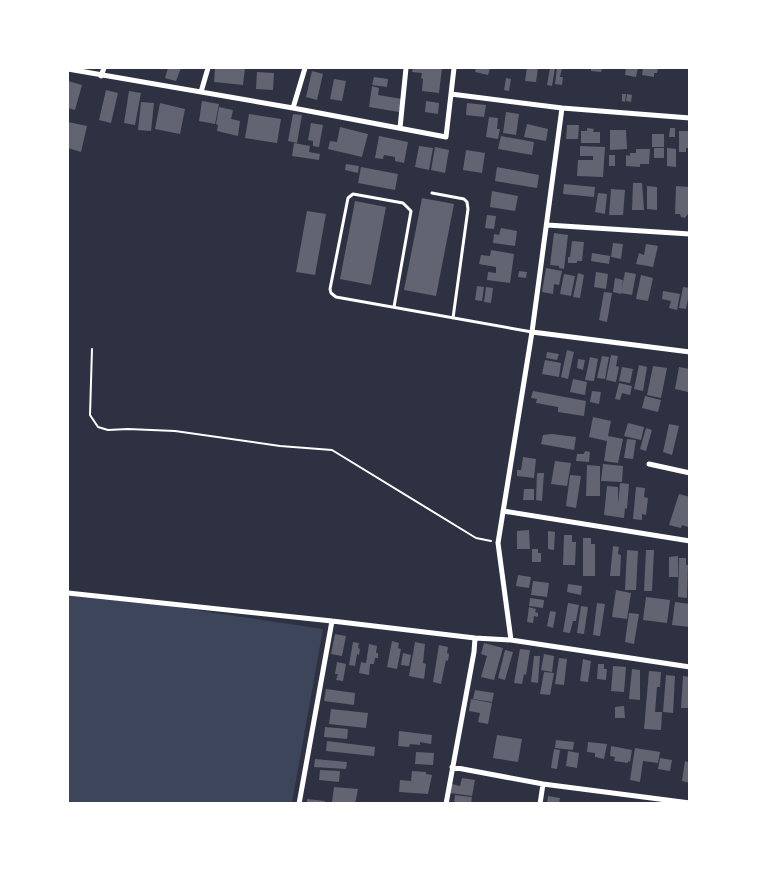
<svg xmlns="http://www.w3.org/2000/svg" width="757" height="871" viewBox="0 0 757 871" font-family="'Roboto Condensed',sans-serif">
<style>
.green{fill:#3c4559}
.building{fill:#626471}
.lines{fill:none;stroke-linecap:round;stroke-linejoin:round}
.path{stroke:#fff;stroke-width:2}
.service{stroke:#fff;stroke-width:3}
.minor{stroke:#fff;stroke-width:5}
</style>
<rect width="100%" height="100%" fill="#2d3142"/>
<path class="green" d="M68,591L323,629L292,803H68Z"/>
<path class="building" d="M168,68H181L176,81L165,78Z
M215,68H245L243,85L214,82Z
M413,68H442L439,93L422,91L423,79L421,78L422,73L412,72Z
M476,68H490L488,75L475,72Z
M527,68H538L536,82L525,81Z
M550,68H555L552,86L547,85Z
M557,68H562L560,77H563L562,85L555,84Z
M591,68H602L601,72L591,71Z
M626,68H638L636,77L625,75Z
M643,68H658L657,73H654V77L642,75Z
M312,71L323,74L317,100L306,97Z
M257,72L274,73L273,90L256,89Z
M374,77L388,79L387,87L372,85Z
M506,78L511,79L509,91L504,90Z
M334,79L346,81L342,101L330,99Z
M68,81L82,85L75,110L68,108Z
M372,86L379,88L378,95L402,99L399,112L369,107Z
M106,90L118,93L111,123L99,120Z
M129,91L141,93L135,125L124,123Z
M622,94H626L625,102L622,101Z
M627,94L632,95L631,102L626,101Z
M202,101L219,104L215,124L199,121Z
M426,101L439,103L438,114L425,112Z
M141,102L154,103L151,131L138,130Z
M160,103L185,109L180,134L155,129Z
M467,103L486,105L484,117L466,115Z
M219,107L233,110L231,119L240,121L238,136L217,131L218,125L216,124Z
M506,112L519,114L516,135L503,133Z
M249,114L281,119L277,143L245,138Z
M293,114L302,115L297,143L288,141Z
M489,117L498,118L497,129H500L498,139L486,137Z
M68,122L87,126L81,152L68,148Z
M311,123L323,125L319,147L313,146V141L308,140Z
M527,124L548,129L546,141L524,137Z
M567,125H579L578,139H566Z
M340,127L368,134L362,157L328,149L330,141L337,142Z
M587,128L594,129L593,132H600V143H581V131H587Z
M670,128H675V137H669Z
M610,130H626L627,149L610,150Z
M679,131H690V148H686V152H679Z
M652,134H664V147H652Z
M379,136L408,142L404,163L395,161V157L384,155L383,159L375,158Z
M501,136L534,142L532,155L498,149Z
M294,143L310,146L309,152L320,154L319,160L292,156Z
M419,146L433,148L429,170L415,167Z
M580,146L605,147L603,177L577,176L578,160H593V156H580Z
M435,147L449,150L445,173L431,170Z
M654,148H664V158H654Z
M667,148L676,149V167L667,166Z
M636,149H650L649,164H640V167L626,166V155L630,156V153H636Z
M466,150L485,153L482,173L463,170Z
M609,155H615V166H609Z
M346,164L359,166L358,173L345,170Z
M361,167L398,174L395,190L358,183Z
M497,167L539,175L537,188L495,181Z
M633,183H642L644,210H632Z
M564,184L595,187L594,197L563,194Z
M647,186L657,187V210L647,209Z
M676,186L689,187L688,214L685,218L681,217L680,214H675Z
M611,189L625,190L623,215H609Z
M492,191L518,196L515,211L490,207Z
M598,193L607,194L605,214L595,212Z
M422,198L454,204L436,296L404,290Z
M355,201L386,207L371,285L340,279Z
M307,211L326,214L315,275L296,272Z
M487,215L496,216L494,229L485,228Z
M501,228L517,231L515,246L493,243L494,234L499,235Z
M554,233L568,235L564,269L559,268V266L550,265Z
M572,241L584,242L582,261H577V263H568V257H570Z
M613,243L623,244L621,259L611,257Z
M646,244L658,246L653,267L636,264L639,253L644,255Z
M491,250L514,254L510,283L487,280L488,272L496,273V267L479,264L481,255L490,256Z
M592,253L610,256L609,264L591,261Z
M546,268L562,271L559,285L554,284L553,294L542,292Z
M519,271L527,272L526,278L518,277Z
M596,272L608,274L606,289L594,287Z
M625,272L636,274L632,295L621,293Z
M578,273L584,275L580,298L573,297Z
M564,274L575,276L571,296L560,294Z
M641,275L653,278L648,301L636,299Z
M615,278L623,280L621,294L613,292Z
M477,286L484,287L482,301L475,300Z
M486,287L493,288L491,303L484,302Z
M683,287L690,288L686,309L679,308Z
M663,291L680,294L677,310L669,308L671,301L662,299Z
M604,292L612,293L607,322L599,320Z
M567,350L574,352L568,379L561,377Z
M547,352L559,354L557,360L546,358Z
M611,355L618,356L616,366L619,367L616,382L606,380Z
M602,356L609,357L605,379L597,378Z
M590,357L598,359L594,381L585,380Z
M578,359L585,360L583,370L577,368Z
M545,360L561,363L559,377L542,374Z
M639,365L647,367L643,391L634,389Z
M653,366L667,368L661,398L647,395Z
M622,367L633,369L630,383L619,381Z
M679,367L690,369L688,392L675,389Z
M573,379L587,382L585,395L570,392Z
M619,383L632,386L630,395L622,393L620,400L615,399Z
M533,391L586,401L584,416L558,412V407L536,403L537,399L531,398Z
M592,391L601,392L599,404L590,402Z
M645,396L661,400L658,412L642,408Z
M593,417L611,421L608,436L623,439L618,463L604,461L607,441L589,437Z
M628,423L644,427L641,440L624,436Z
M669,424L679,426L672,455L663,452Z
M646,428L652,430L646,451L640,449Z
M552,434L576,437L574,450L541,444L543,435Z
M627,439L636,440L633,459L624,458Z
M585,451L590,452L589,462L576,461L577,454H584Z
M523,457L536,459L534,478L517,476V470H521Z
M555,461L571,463L567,486L551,484Z
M603,464L623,466L622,482L601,481Z
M587,465L600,466V496H586Z
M537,473H544L542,501L536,500Z
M570,475L581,476L576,508L566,506Z
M620,483L629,484L627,509L625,508L624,518L604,515L607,486L618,487V504Z
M636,487L645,488L644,497L648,498L646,515L642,514V520L633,519Z
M524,489H534V500H523Z
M679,494L690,497L688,527L682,525L681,528L669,525Z
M529,530L530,549H517V531Z
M548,531L555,532L554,550L548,549Z
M564,535H572V542H576L575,565H563Z
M583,538H591V544H595V576H583Z
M613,546L619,547L618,554L621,555L620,576H610Z
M532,549H538V553H541V562H532Z
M627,550L638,551L636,590H625Z
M646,550H654L652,591H644Z
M678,556V577H669V557Z
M679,558H686V565H688L687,598L678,597Z
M518,575L531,577L529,588L516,586Z
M533,581L549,583L547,597L531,595Z
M568,584L582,586L581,595L567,592Z
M616,590L631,593L627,619L612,617Z
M646,597L670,600L667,623L643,620Z
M530,598L544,600L543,608L529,606Z
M675,602L690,604V627L672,625Z
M568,603L579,605L576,621H573L570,633L563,632Z
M597,603L605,604L600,636L593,635Z
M581,606L588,607L584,634L577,633Z
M529,607L536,609L535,612L538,613V617L534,616L533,623L527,622Z
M550,611L556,612L553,628L547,626Z
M629,613L639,614L634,644L625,642Z
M335,634L346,636L342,656L331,654Z
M392,641L399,643L398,648L401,649L397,669L387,667Z
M353,642L359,643L358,648L360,649L359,655L357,654L355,666L349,665Z
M415,642L425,644L423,663L426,664L424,679L409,676Z
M484,643L503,648L494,680L481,677L487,656L481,654Z
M369,644L377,646L376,653H378V658H375L374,664H370L369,675L359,673L361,662L366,663Z
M439,645L448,647L447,653L449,654L448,661L446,660L441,684L433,682Z
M520,649L530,650L526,675L524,674L522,684L514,683Z
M505,650L513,652L505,680L498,678Z
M403,653L411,655L409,666L401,665Z
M544,654L554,656L552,672L541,670Z
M534,656H540L538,683L531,682Z
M559,658L567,659L564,685L555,684Z
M583,659L591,661L588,682L580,681Z
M337,662L346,664L343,681L336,680L338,674H335Z
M598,664H604V669H607L606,680L597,679Z
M613,666L626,667L624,692L611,691Z
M632,669L640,670V700L629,699Z
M649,671L661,672L660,687H657L655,712H662L661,730L644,729Z
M544,672L554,673L550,695L540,694Z
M666,675L675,676L673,713L663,712Z
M683,676L690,677V708H681Z
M326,689L355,693L354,705L324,701Z
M475,690L494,693L492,702L473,699Z
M471,699L492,703L488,724L478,722L480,713L469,711Z
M624,706L625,718H615V707Z
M331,709L368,713L366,728L329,724Z
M325,727L348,729L347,739L324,737Z
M399,731L432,735L431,744L420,742V745L410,744L409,747L398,746Z
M497,735L522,739L518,762L493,758Z
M556,740L574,742L573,750L555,748Z
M327,741L375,747L374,756L326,751Z
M588,742L607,744L604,759L595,757V753L587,752Z
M611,746L632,750L630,762L628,761V763L614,761L615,757L610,756Z
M635,748L660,752L658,763L643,761L640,782L630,780Z
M554,749L560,750L557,769L551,768Z
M568,751L579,753L577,768L566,766Z
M416,752L434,753L433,765L415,764Z
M660,758L672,760L670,771L658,769Z
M315,759L347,762L346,769L314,767Z
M685,761L690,763V783L682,781Z
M320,770L340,771L339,782L319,780Z
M412,771L426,772V774L432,775L428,794L399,792L400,780L411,781Z
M462,778L475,780L472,796L450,793L452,784L460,786Z
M334,787L358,789L355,804L332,802Z
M455,795L472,797L471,804H454Z
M548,796L560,798L559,804H547Z
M307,799L325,801L324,804H307Z"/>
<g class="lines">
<path class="path" d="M92,349L90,415L98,427L108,430L128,429L175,431L280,446L332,450L476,538L491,541"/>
<path class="service" d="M432,193L464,199L467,202L468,209L453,318
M394,307L411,211L403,203L353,194L348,198L330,289L331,293L336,297L532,332"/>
<path class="minor" d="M68,69L293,108L446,137L454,68
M101,76L104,68
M201,92L208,68
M451,94L562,108L690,118
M293,108L305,68
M400,128L406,68
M547,225L690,234
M532,332L690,352
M649,464L690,473
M503,511L690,541
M68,593L332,621L475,638L511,640L690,667
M511,640L498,543L532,332L562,108
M452,767L543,784L690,803
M299,804L332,621
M446,804L474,652L475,638
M540,804L543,784"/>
</g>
<rect width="757" height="871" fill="none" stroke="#ffffff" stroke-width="138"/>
</svg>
